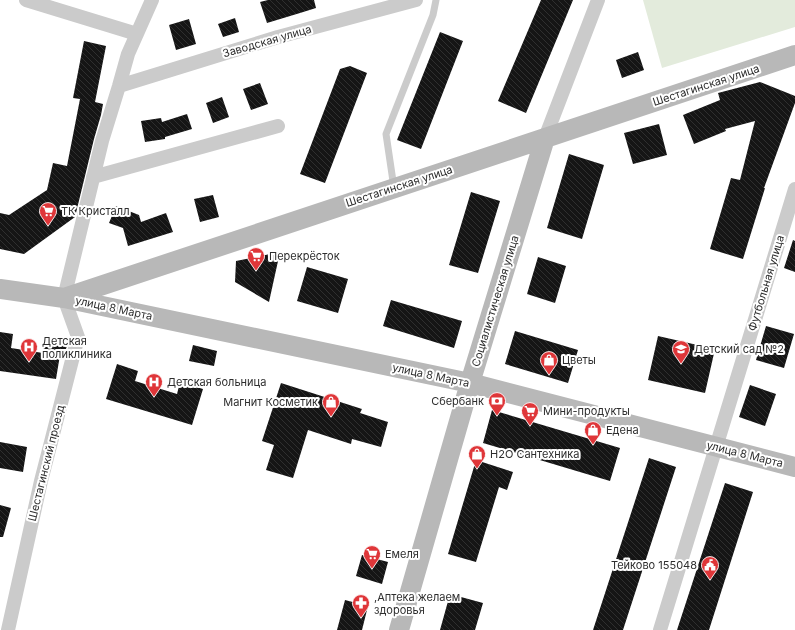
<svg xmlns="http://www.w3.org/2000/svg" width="795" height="630" viewBox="0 0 795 630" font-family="Inter,sans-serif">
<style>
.garden{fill:#e3ebdc}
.building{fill:url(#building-back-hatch)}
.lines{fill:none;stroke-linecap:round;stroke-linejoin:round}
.lane{stroke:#cbcbcb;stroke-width:7}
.street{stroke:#cbcbcb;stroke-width:14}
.secondary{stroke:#b8b8b8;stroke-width:20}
.labels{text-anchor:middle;stroke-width:4;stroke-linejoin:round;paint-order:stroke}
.street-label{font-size:11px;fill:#2e2e2e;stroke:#fff}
.poi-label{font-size:11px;fill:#2e2e2e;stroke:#fff;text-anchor:start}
</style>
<defs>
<pattern id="building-back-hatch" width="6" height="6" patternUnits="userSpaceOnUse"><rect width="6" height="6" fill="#151515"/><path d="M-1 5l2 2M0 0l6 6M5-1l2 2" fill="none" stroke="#2f2f2f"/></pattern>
</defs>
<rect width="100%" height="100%" fill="#fff"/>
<path class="garden" d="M643,0H795V27L662,68Z"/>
<path class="building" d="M268,0H314L316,8L300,13L267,23L260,2Z
M541,0H573L526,113L498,101Z
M235,18L239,32L223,37L218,24Z
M189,19L196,44L176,50L169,25Z
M440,32L463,41L421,149L397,140Z
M84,41L106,46L95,102L103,104L101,115L94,139L75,217L24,254L0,249V213L9,215L47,190L53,163L67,166L80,99L73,98Z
M638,52L644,70L622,78L616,60Z
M350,66L367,73L325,183L300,174L340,69Z
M760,82L795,96V103L764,188H765L743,259L710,249L731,178L740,180L755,121L725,129L726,131L694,144L683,115L720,100L718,93Z
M260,83L268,104L251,110L243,89Z
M222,97L229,117L213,123L206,103Z
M187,114L192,129L165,137V139L145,142L141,121L161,118L162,122Z
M659,124L667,155L633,164L624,133Z
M569,154L604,165L582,239L547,228Z
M471,192L500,201L478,273L449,265Z
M213,195L219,217L200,222L194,199Z
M116,206L139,215L141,222L166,213L173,232L128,246L123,228L109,223Z
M793,240L795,241V272L784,268Z
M280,252L269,302L235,282L236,261Z
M538,257L566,266L555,303L527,294Z
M307,267L348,279L338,313L297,301Z
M391,300L462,321L454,348L383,326Z
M766,326L794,334L784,368L756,360Z
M515,331L578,350L568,383L505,364Z
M0,332L13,334L11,348L43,353L45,338L68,342L66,349H61L56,379L0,371Z
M658,336L715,349L705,393L648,380Z
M193,345L217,351L214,366L189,361Z
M117,364L138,371L135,381L177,394L180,382L203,389L192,425L106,399Z
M281,383L362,409L360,413L388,422L381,447L352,439L351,444L308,430L293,478L266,470L274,445L262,441Z
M750,385L776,394L765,426L739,417Z
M492,410L620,448L610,481L483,443Z
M0,442L27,447L23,472L0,468Z
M649,458L676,467L623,630H593Z
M476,460L513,472L507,490L499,487L476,562L448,554Z
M725,483L753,492L709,630H677Z
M0,505L11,508L3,537H0Z
M362,555L388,562L382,584L356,576Z
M450,594L483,603L475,630H440Z
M345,600L368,606L362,630H337Z"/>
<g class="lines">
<path class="lane" d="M394,188L386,134L433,15L436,0"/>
<path class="street" d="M26,0L137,34
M119,86L278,37L416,0
M545,138L598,0
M93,177L278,126
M8,630L41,481L78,337L64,298L102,141L119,86L128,54L152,0
M660,630L795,189"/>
<path class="secondary" d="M0,289L64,298L795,55
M64,298L470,383L795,467
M399,630L470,383L545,138"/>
</g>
<defs>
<g id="supermarket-pin" transform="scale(0.9)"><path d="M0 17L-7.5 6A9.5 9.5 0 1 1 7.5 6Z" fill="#df3639" stroke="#fff"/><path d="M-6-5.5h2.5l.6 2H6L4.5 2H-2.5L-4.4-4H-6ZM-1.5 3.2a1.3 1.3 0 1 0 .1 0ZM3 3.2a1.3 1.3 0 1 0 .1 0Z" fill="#fff"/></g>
<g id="hospital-pin" transform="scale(0.9)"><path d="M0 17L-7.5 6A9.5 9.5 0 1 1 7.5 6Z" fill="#df3639" stroke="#fff"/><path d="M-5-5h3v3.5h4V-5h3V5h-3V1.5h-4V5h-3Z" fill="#fff"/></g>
<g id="school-pin" transform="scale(0.9)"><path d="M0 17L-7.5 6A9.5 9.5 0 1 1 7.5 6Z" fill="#df3639" stroke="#fff"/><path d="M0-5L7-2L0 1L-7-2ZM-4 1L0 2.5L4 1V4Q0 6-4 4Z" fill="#fff"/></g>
<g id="shop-pin" transform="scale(0.9)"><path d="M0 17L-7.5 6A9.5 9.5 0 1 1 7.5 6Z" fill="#df3639" stroke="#fff"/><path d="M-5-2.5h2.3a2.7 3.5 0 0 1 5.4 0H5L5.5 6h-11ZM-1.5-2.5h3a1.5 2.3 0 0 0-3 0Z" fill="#fff"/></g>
<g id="bank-pin" transform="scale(0.9)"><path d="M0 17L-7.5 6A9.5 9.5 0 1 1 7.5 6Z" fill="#df3639" stroke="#fff"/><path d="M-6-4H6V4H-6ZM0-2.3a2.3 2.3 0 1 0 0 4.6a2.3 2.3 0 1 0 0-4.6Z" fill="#fff"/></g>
<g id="civic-pin" transform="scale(0.9)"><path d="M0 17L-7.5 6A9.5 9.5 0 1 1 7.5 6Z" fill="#df3639" stroke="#fff"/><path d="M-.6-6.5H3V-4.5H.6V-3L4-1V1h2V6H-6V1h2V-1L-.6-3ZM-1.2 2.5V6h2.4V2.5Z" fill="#fff"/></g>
<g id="pharmacy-pin" transform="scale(0.9)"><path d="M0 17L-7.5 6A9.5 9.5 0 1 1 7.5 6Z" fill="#df3639" stroke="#fff"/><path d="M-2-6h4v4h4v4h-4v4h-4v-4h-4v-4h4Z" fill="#fff"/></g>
</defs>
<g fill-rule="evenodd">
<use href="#supermarket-pin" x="48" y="211"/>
<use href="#supermarket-pin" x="256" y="256"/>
<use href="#hospital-pin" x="29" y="347"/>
<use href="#school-pin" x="681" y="349"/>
<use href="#shop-pin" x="549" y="360"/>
<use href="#hospital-pin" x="154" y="382"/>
<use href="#bank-pin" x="497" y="401"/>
<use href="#shop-pin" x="331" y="402"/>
<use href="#supermarket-pin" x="530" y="411"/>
<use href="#shop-pin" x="593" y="430"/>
<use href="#shop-pin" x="477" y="454"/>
<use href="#supermarket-pin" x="372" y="554"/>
<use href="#civic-pin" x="710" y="565"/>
<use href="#pharmacy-pin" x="361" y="603"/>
</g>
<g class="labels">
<g class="street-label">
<text transform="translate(267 41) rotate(-16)" y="4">Заводская улица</text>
<text transform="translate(706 85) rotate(-18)" y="4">Шестагинская улица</text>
<text transform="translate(399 186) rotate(-18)" y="4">Шестагинская улица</text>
<text transform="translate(766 283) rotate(-73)" y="4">Футбольная улица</text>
<text transform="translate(495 301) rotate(-73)" y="4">Социалистическая улица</text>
<text transform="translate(114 308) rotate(12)" y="4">улица 8 Марта</text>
<text transform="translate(431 375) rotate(12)" y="4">улица 8 Марта</text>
<text transform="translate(745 454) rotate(14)" y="4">улица 8 Марта</text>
<text transform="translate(46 463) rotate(-76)" y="4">Шестагинский проезд</text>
</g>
<g class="poi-label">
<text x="61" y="215">ТК Кристалл</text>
<text x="269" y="260">Перекрёсток</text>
<text x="42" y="345">Детская<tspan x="42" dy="13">поликлиника</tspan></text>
<text x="694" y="353">Детский сад №2</text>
<text x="562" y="364">Цветы</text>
<text x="167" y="386">Детская больница</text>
<text x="484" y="405" text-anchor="end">Сбербанк</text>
<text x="318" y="406" text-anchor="end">Магнит Косметик</text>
<text x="543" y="415">Мини-продукты</text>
<text x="606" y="434">Едена</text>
<text x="490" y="458">H2O Сантехника</text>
<text x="385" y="558">Емеля</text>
<text x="697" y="569" text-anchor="end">Тейково 155048</text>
<text x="374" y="601">,Аптека желаем<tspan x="374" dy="13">здоровья</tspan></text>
</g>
</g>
</svg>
